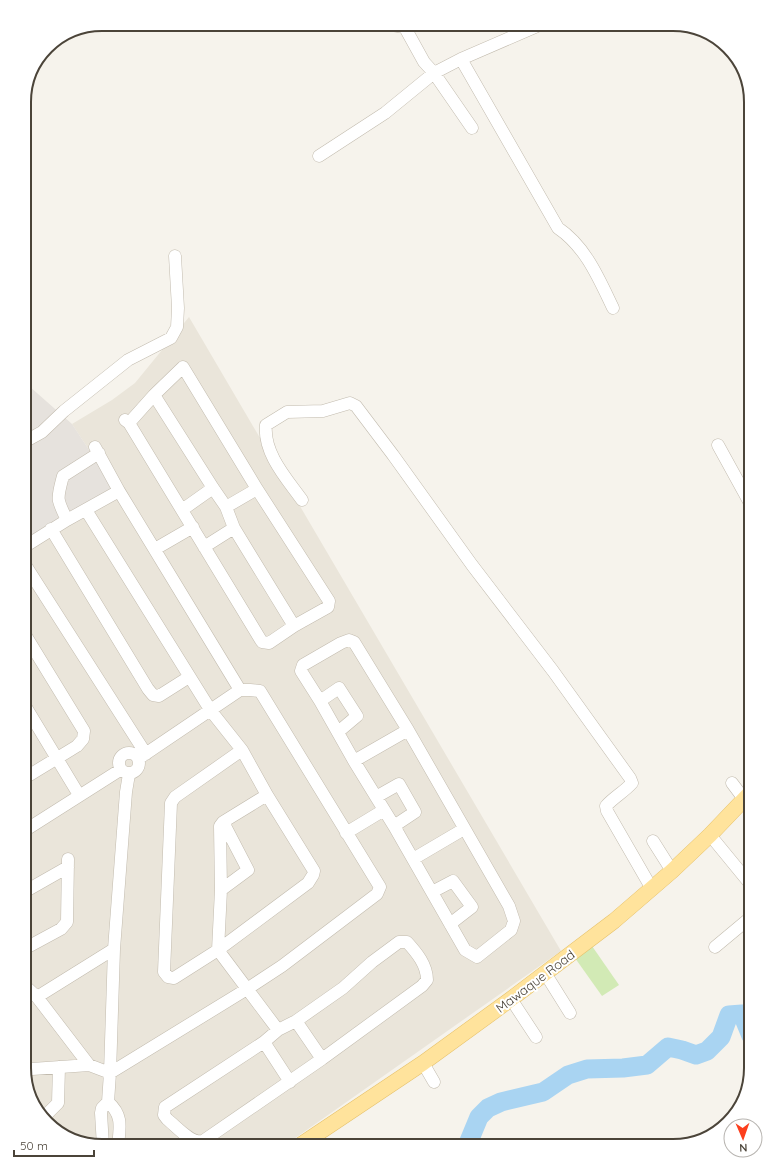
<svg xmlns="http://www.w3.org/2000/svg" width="775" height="1170" viewBox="0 0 775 1170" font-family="Quicksand,sans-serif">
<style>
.residential{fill:#eae5da}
.industrial{fill:#e6e2dd}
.green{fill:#d2eab5}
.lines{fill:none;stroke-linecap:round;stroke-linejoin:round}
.river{stroke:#a9d4f2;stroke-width:19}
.minor-casing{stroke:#c2bbae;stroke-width:13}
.major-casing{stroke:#e6c16a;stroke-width:16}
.minor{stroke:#fff;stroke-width:12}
.major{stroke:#ffe39c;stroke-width:15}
.labels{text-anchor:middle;stroke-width:4;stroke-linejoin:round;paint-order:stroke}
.street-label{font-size:13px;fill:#4b4439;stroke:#fff}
.rim{fill:none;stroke:#4b4439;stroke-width:2}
</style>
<rect width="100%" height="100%" fill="#f6f3ec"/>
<path class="residential" d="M189,317L561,951L284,1146H97L63,1135L34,1107L24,1068V543L116,491L72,424L112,400L135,383Z"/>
<path class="industrial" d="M24,376L29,386L72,424L116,491L24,543Z"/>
<path class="green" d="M592,946L619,985L602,996L575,958Z"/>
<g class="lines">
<path class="river" d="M467,1146L479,1117L488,1108L501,1102L543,1092L568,1075L587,1069L623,1068L647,1065L668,1047L682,1050L696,1055L707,1051L721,1037L729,1015L742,1014L751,1036"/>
<g class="minor-casing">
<path id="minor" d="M327,24H328
M386,24L404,27
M403,24L424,62L434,73L461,59L542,24
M461,59L558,228C586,247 599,279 613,308
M319,156L385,113L434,73L472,128
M154,395L213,488L226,507L234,528L294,626
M125,420L129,423L262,642L269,643L294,626L328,607L329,601L257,489L183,367L154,395L129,423
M24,442L42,432L64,411L128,360L171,338L177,327L178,308L175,256
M718,445L751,505
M95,447L119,491L240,690
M302,500C287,479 263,453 266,425L287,412L323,411L350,403L356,406L393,455L472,565L553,671L630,778L632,783C624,792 614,797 606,806L607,811L652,889
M226,507L257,489
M86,510L211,711L242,750L267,795L314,871L313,875L308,883L218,950L174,978L168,977L164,972L171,803L175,797L242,750
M182,510L213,488
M67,520C56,498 57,499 63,476L99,453
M51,529L148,689L153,695L159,696L189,677
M24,547L67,520L119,491
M204,547L234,528
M155,549L193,527
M24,563L146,754
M349,640L354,642L408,730L509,906L514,921L511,930L477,957L465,950L394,826L354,761L320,701L301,671L303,665L341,643Z
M320,701L339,688L357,716L338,732
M24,704L79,795
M119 763a10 10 0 1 1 20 0a10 10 0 1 1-20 0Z
M354,761L408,730
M24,777L28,776L77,746L83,739L84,731L24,633
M732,783L744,799
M267,795L223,822L220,826L221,890L218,950L278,1030
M376,797L399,784L415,812L394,826
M24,831L120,770
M346,833L384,810
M710,835L751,885
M653,841L672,871
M413,859L464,829
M221,890L248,870L223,822
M24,892L68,867
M432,892L453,881L472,907L450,924
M715,947L751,917
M24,949L61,929L67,922L68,859
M545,973L570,1013
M24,985L37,997L89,1065
M37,997L114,949
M511,999L536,1037
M296,1021L343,988L372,962L399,942H407C417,953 427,965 427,980L422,986L322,1059L203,1141C191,1144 177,1127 167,1119L164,1115L165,1107L264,1042L278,1030L296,1021L322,1059
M264,1042L290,1082
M24,1063L27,1067L32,1069L89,1065L110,1073L247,989L282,966L377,894L380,887L260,691L250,690H240L138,759
M423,1063L434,1082
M108,1102C123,1115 120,1127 118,1146
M44,1117L58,1103L59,1067
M103,1146L101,1113L102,1108L108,1102L110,1073L114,949L126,792L129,774"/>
</g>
<g class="major-casing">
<path id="major" d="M299,1146L423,1063L511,999L614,921L672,871L710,835L751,792"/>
</g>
<use href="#minor" class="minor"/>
<use href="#major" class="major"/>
</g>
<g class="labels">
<g class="street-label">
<text transform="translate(535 981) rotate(-37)" y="5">Mawaque Road</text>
</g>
</g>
<path d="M0 0H775V1170H0ZM102 31H673A71 71 0 0 1 744 102V1068A71 71 0 0 1 673 1139H102A71 71 0 0 1 31 1068V102A71 71 0 0 1 102 31Z" fill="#fff" fill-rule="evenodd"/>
<path class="rim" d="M102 31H673A71 71 0 0 1 744 102V1068A71 71 0 0 1 673 1139H102A71 71 0 0 1 31 1068V102A71 71 0 0 1 102 31Z"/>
<g transform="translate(743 1138) rotate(178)"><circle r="19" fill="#ffffff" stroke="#b7b4b0"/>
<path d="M0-3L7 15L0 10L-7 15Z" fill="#fc3f1d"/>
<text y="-6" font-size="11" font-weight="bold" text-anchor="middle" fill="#4b4439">N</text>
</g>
<path d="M14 1150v6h80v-6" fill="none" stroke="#4b4439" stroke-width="2"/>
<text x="20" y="1150" font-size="12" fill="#4b4439" stroke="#ffffff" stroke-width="3" paint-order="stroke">50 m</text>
</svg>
